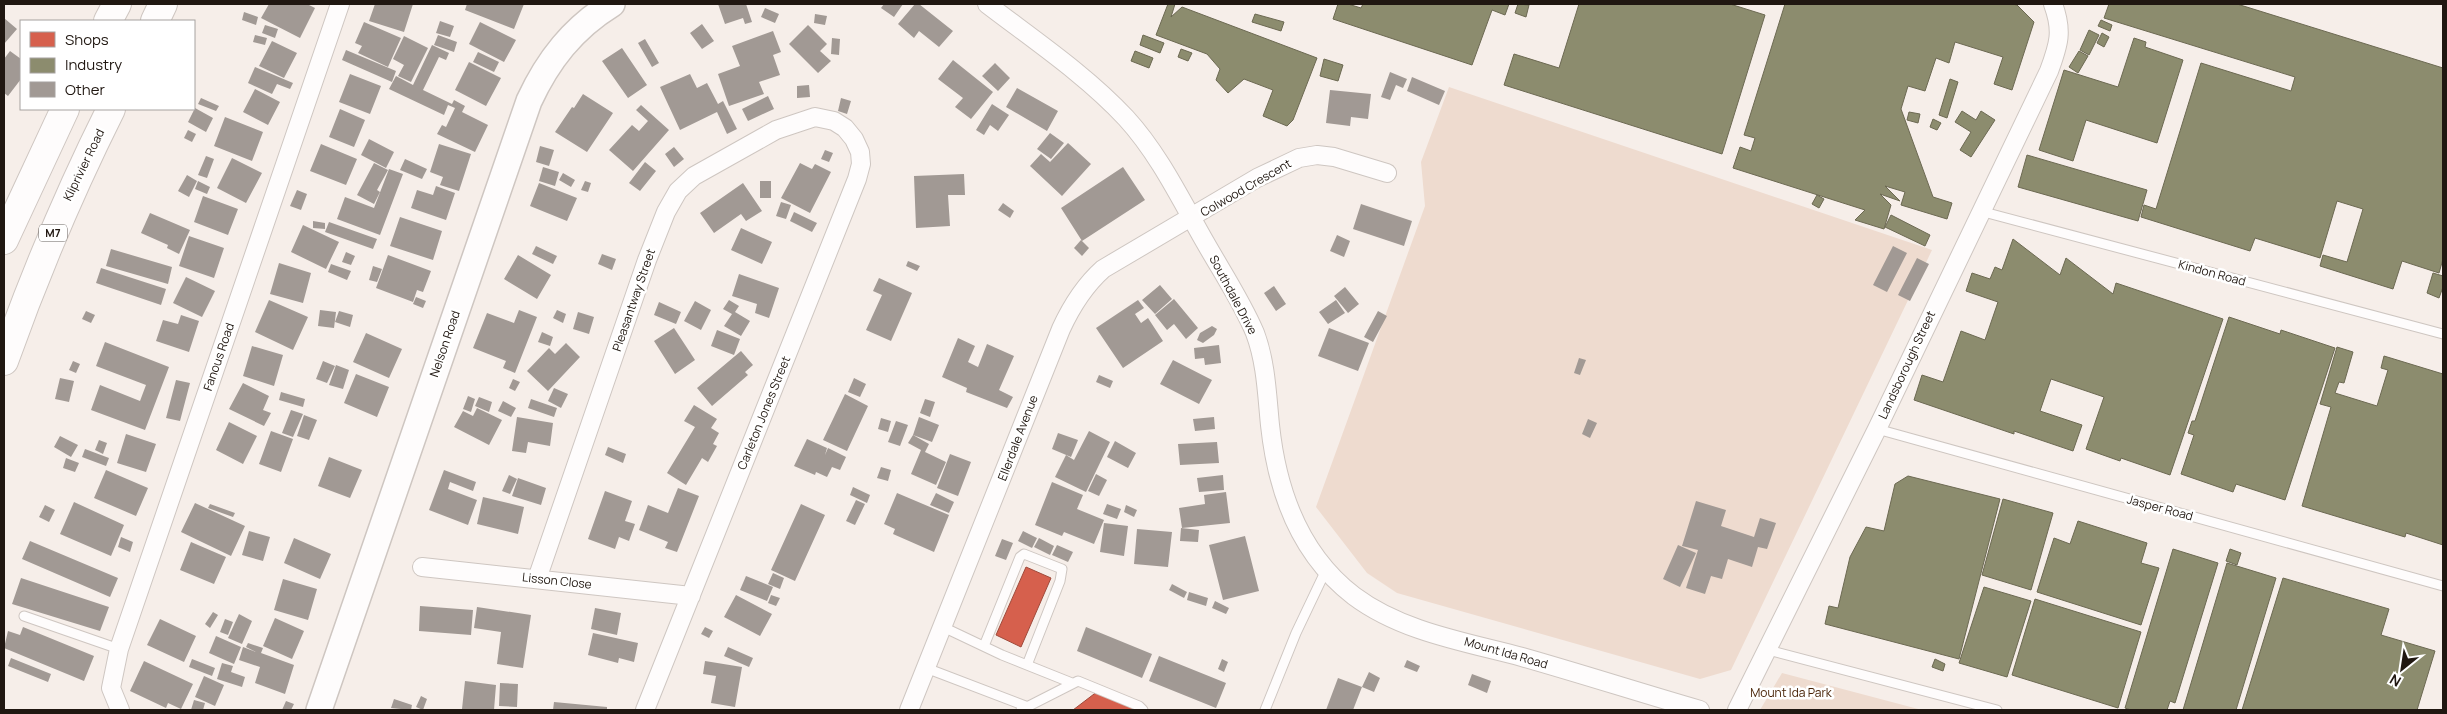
<svg xmlns="http://www.w3.org/2000/svg" width="2447" height="714" viewBox="0 0 2447 714" font-family="Manrope,sans-serif">
<style>
.green{fill:#eedbcf}
.shops{fill:#d6604d;stroke:#9f4a3b}
.industry{fill:#8c8c6e;stroke:#6c6952}
.building{fill:#a19994}
.lines{fill:none;stroke-linecap:round;stroke-linejoin:round}
.lane-casing{stroke:#cec6c1;stroke-width:11}
.street-casing{stroke:#cec6c1;stroke-width:20}
.secondary-casing{stroke:#cec6c1;stroke-width:28}
.primary-casing{stroke:#cec6c1;stroke-width:30}
.lane{stroke:#fefcfc;stroke-width:9}
.street{stroke:#fefcfc;stroke-width:18}
.secondary{stroke:#fefcfc;stroke-width:25}
.primary{stroke:#fefcfc;stroke-width:28}
.labels{text-anchor:middle;stroke-width:5;stroke-linejoin:round;paint-order:stroke}
.shield{fill:#fff;stroke:#635d58;stroke-width:1}
.shield-label{font-size:11px;font-weight:bold;fill:#201711}
.street-label{font-size:12px;fill:#201711;stroke:#fff}
.park-label{font-size:12px;fill:#441e00;stroke:#fff}
</style>
<rect width="100%" height="100%" fill="#f6eee9"/>
<path class="green" d="M1449,87L1932,250L1731,670L1700,679L1397,593L1367,573L1316,507L1425,206L1421,162Z
M1782,673L1922,710H1760Z"/>
<path class="shops" d="M1026,567L1051,578L1021,647L996,635Z
M1098,691L1132,706L1135,710H1073Z"/>
<path class="industry" d="M1168,4H1175L1171,17L1182,7L1317,58L1293,120L1287,126L1263,116L1273,90L1244,79L1228,93L1216,80L1220,69L1207,54L1156,35Z
M1338,4H1348L1361,8L1363,4H1509L1505,15L1492,10L1472,65L1333,19Z
M1518,4L1529,5L1526,17L1515,13Z
M1579,4H1730L1765,15L1722,154L1504,85L1514,54L1559,68Z
M1785,4H2012L2017,5L2034,22L2012,90L1994,84L2003,57L1955,42L1949,63L1936,58L1925,91L1908,86L1901,109L1933,197L1952,203L1947,219L1901,205L1905,192L1885,186L1900,201L1880,194L1891,205L1884,229L1855,220L1865,210L1733,168L1740,147L1751,151L1755,138L1744,135Z
M2109,4H2237L2443,68V259L2439,273L2402,261L2393,289L2320,266L2323,255L2347,262L2363,209L2337,201L2320,258L2255,238L2250,251L2141,217L2144,205L2156,209L2201,63L2291,91L2295,77L2104,18Z
M1255,14L1284,22L1281,31L1252,22Z
M2101,20L2112,25L2110,31L2098,26Z
M2089,30L2099,35L2089,55L2080,50Z
M2102,33L2109,37L2104,47L2097,43Z
M1143,35L1164,43L1160,53L1140,45Z
M2134,38L2146,42L2145,47L2183,60L2157,143L2086,120L2073,161L2039,150L2064,70L2118,87Z
M1181,49L1192,53L1188,61L1178,57Z
M1135,51L1153,58L1149,68L1131,61Z
M2079,51L2088,56L2078,73L2069,67Z
M1324,59L1343,65L1338,81L1320,76Z
M1950,79L1958,82L1947,118L1939,115Z
M1962,111L1976,120L1981,111L1995,120L1971,157L1960,150L1971,132L1955,122Z
M1909,112L1920,114L1918,123L1907,120Z
M1933,119L1941,123L1937,130L1930,127Z
M2027,155L2147,190L2138,221L2018,187Z
M1817,195L1824,199L1819,208L1812,204Z
M1891,215L1930,235L1925,246L1885,227Z
M2013,239L2060,275L2066,258L2113,294L2116,283L2223,319L2170,475L2121,458L2120,461L2086,449L2104,397L2051,379L2040,411L2082,425L2073,451L2014,431V434L1914,400L1922,375L1943,382L1961,331L1985,340L1998,302L1966,291L1972,273L1990,279L1995,267L2002,270Z
M2433,273L2443,276V287L2439,298L2427,293Z
M2229,317L2280,334L2281,330L2335,348L2285,500L2236,484L2233,492L2181,474L2194,435L2188,433L2192,421H2195Z
M2337,347L2353,352L2344,383L2339,382L2335,393L2377,406L2388,370L2381,368L2384,356L2443,374V545L2406,533L2405,537L2302,506L2331,407L2320,404Z
M1908,476L2000,499L1959,659L1825,624L1829,606L1838,608L1850,557L1866,527L1884,531L1895,484Z
M2003,499L2053,513L2031,590L1982,575Z
M2078,521L2147,543L2141,563L2159,568L2141,625L2037,592L2054,538L2070,544Z
M2173,549L2218,563L2175,703L2170,701L2167,710H2131L2125,708Z
M2230,549L2241,553L2237,565L2226,561Z
M2227,563L2276,578L2236,710H2183Z
M2283,578L2389,609L2381,635L2435,651L2417,710H2242Z
M1984,587L2031,601L2007,677L1959,663Z
M2035,599L2141,632L2118,708L2012,675Z
M1935,659L1945,664L1943,671L1932,667Z"/>
<path class="building" d="M269,4H307L315,8L300,38L261,18Z
M375,4H413L404,32L369,21Z
M467,4H524L514,29L465,10Z
M718,4H746L752,22L745,24L743,18L725,24Z
M884,4H903L894,17L881,8Z
M915,4H919L953,31L939,47L919,31L914,38L898,24Z
M765,8L779,14L775,23L761,17Z
M244,12L258,17L256,25L242,20Z
M815,14L827,16L825,25L814,23Z
M4,18L17,29L4,44Z
M440,21L454,26L450,37L436,33Z
M364,22L401,38L388,67L358,53L362,46L355,43Z
M480,22L516,40L504,62L469,44Z
M702,24L714,41L702,49L690,33Z
M265,25L278,29L275,38L262,33Z
M808,25L827,44L820,51L831,61L818,73L789,44Z
M773,31L781,52L773,55L780,75L759,82L764,94L729,106L718,74L740,66L732,46Z
M255,35L267,38L265,45L253,42Z
M438,35L457,42L454,52L434,45Z
M404,36L428,48L411,82L398,76L404,65L393,59Z
M832,38L840,39L839,55L831,54Z
M645,39L659,63L652,67L638,43Z
M272,41L297,53L284,78L259,66Z
M432,45L449,53L446,60L439,57L423,90L452,104L454,100L465,106L462,112L488,125L475,152L437,134L442,125L446,127L455,108L448,105L444,115L389,89L396,76L413,85Z
M622,48L647,85L628,98L602,61Z
M346,50L396,71L392,82L342,60Z
M10,51L21,59V79L8,96L4,93V59Z
M478,52L499,62L494,72L473,62Z
M953,60L993,92L971,119L955,107L963,98L938,79Z
M469,62L501,78L486,106L455,90Z
M995,63L1010,78L998,91L982,76Z
M255,67L293,83L290,89L277,84L272,94L248,83Z
M1390,72L1407,79L1403,88L1396,85L1390,100L1381,97Z
M350,74L381,86L370,114L339,102Z
M690,74L697,88L707,83L718,104L723,101L737,129L727,134L717,112L680,130L660,87Z
M1412,77L1445,91L1439,105L1407,91Z
M809,85L810,97L797,98V86Z
M1017,88L1058,111L1047,131L1006,107Z
M255,89L280,102L268,125L243,112Z
M1330,90L1371,94L1368,119L1351,117L1350,126L1326,123Z
M583,94L613,113L587,152L555,132L572,107L574,108Z
M768,96L774,109L748,121L742,109Z
M201,98L219,106L216,111L198,104Z
M841,98L851,101L847,114L838,111Z
M992,104L1009,115L998,131L990,125L984,135L976,130Z
M641,105L669,130L633,171L609,150L632,125L639,131L648,121L636,110Z
M195,108L213,118L206,132L188,122Z
M340,109L365,120L354,147L329,137Z
M225,117L263,132L252,161L214,146Z
M188,130L196,134L192,142L184,138Z
M1050,133L1064,143L1051,159L1037,149Z
M369,139L394,152L386,168L361,155Z
M1068,143L1091,164L1062,196L1030,166L1041,154L1050,162Z
M321,144L357,159L346,185L310,171Z
M439,144L471,154L459,191L440,185L443,177L430,172Z
M540,146L554,150L549,166L536,162Z
M674,147L684,159L674,167L665,154Z
M825,150L833,153L829,162L821,159Z
M206,156L214,159L207,178L198,175Z
M232,158L262,173L246,203L217,188Z
M405,159L427,169L422,179L400,170Z
M645,162L656,171L640,191L629,183Z
M374,163L388,170L377,190L380,192L374,204L357,195Z
M800,163L812,169L815,164L831,172L810,213L781,198Z
M543,167L559,172L555,186L539,181Z
M1123,167L1145,200L1082,241L1061,208Z
M389,169L403,174L380,235L337,219L345,197L374,208Z
M563,173L575,180L571,187L559,180Z
M964,174L965,195H948L950,226L916,228L914,176Z
M187,175L197,181L189,197L178,191Z
M198,181L210,187L207,194L195,189Z
M585,181L591,183L588,192L581,190Z
M760,181H771V198H760Z
M539,183L577,198L567,221L530,206Z
M743,183L762,211L746,221L741,214L714,233L700,213Z
M436,186L455,193L446,220L411,208L417,190L433,195Z
M297,190L307,194L301,210L290,206Z
M203,196L238,209L228,235L194,222Z
M781,202L791,205L786,219L776,216Z
M1003,203L1014,211L1010,218L998,210Z
M1361,204L1412,221L1404,246L1353,229Z
M794,212L817,223L812,232L790,221Z
M150,213L190,230L179,254L167,248L168,245L141,233Z
M400,217L442,231L433,260L390,246Z
M313,221L325,223V229L313,228Z
M329,222L377,239L373,249L325,232Z
M303,225L339,242L326,269L291,252Z
M741,228L772,242L762,264L731,250Z
M1337,235L1350,241L1344,257L1330,251Z
M189,236L224,248L214,278L179,266Z
M1081,240L1089,248L1082,256L1074,248Z
M536,246L557,256L553,264L532,254Z
M1893,246L1907,253L1887,292L1873,285Z
M111,249L172,267L168,284L106,266Z
M346,252L355,256L351,265L342,262Z
M602,254L616,259L612,270L598,264Z
M388,255L431,271L423,292L417,290L413,302L376,288Z
M518,255L551,275L537,299L504,279Z
M1917,258L1929,264L1910,301L1898,295Z
M908,261L920,266L917,271L906,266Z
M279,263L311,273L303,303L270,294Z
M331,264L351,271L347,280L328,272Z
M373,266L382,269L377,282L369,280Z
M101,268L166,289L161,305L96,283Z
M739,274L779,288L769,318L755,313L757,304L732,296Z
M186,277L215,291L202,317L173,303Z
M879,278L912,293L891,341L866,330L882,295L873,291Z
M1160,285L1172,299L1155,314L1142,300Z
M1274,286L1286,304L1276,311L1264,293Z
M1345,287L1359,304L1348,313L1334,296Z
M416,297L426,301L423,308L413,304Z
M1174,299L1198,328L1186,339L1174,324L1167,330L1155,315Z
M269,300L308,317L293,350L255,332Z
M729,300L739,306L735,312L750,321L741,336L724,326L732,314L723,309Z
M1138,300L1144,308L1135,314L1141,323L1148,318L1163,341L1123,368L1096,328Z
M1336,300L1345,313L1328,324L1319,312Z
M695,301L711,310L701,330L684,321Z
M659,302L681,312L676,324L654,315Z
M320,310L336,312L334,328L318,326Z
M519,310L537,317L515,373L503,368L506,361L473,348L487,313L514,323Z
M557,310L566,314L563,323L553,318Z
M86,311L95,315L91,323L82,319Z
M339,311L353,315L350,327L335,322Z
M1378,311L1387,316L1373,342L1364,337Z
M578,312L594,317L589,334L573,329Z
M181,315L199,321L189,352L156,341L163,320L178,324Z
M1212,326L1217,329L1214,335L1203,343L1197,340L1200,333Z
M674,328L695,360L675,374L654,341Z
M1329,328L1369,343L1358,371L1318,356Z
M717,330L740,339L734,355L711,346Z
M542,332L553,337L550,346L538,342Z
M366,333L402,349L389,378L353,362Z
M958,338L975,346L968,362L978,367L987,344L1014,356L999,390L1013,397L1007,408L966,392L967,388L942,377Z
M105,342L169,367L145,430L91,410L100,385L140,401L146,385L96,366Z
M566,343L580,357L548,391L527,371L549,348L555,354Z
M1219,345L1221,363L1205,365L1204,358L1195,359L1194,348Z
M252,346L283,355L274,386L243,376Z
M741,351L753,365L745,372L748,375L712,406L697,388Z
M1579,358L1586,360L1580,375L1574,373Z
M1173,360L1212,380L1199,404L1160,384Z
M73,361L80,364L76,373L69,370Z
M323,361L335,366L327,383L316,379Z
M336,365L349,370L343,389L329,385Z
M356,374L389,387L377,417L344,403Z
M1099,375L1113,381L1110,388L1096,382Z
M60,378L74,381L69,402L55,399Z
M854,378L866,384L860,397L848,392Z
M513,379L520,382L515,391L509,388Z
M176,380L190,383L180,421L166,418Z
M243,383L269,396L263,410L271,413L264,426L229,409Z
M554,388L568,394L561,408L548,401Z
M281,392L305,399L303,407L279,400Z
M845,394L868,406L847,451L823,440Z
M468,396L475,399L471,412L463,409Z
M479,397L492,402L489,412L475,406Z
M531,399L557,408L554,417L528,408Z
M925,399L935,402L930,417L920,413Z
M503,401L516,408L511,417L498,411Z
M694,405L717,419L711,428L719,433L713,444L717,446L708,462L702,458L686,485L667,473L695,427L684,421Z
M477,408L502,420L489,445L454,427L463,411L473,416Z
M291,410L303,414L293,437L282,433Z
M304,415L317,420L309,440L297,436Z
M517,417L553,423L550,446L528,442L526,453L512,451Z
M919,417L939,425L932,442L913,435Z
M1214,417L1215,429L1195,431L1193,419Z
M881,418L891,421L888,432L878,429Z
M1588,419L1597,423L1590,438L1582,434Z
M896,421L908,425L900,446L888,442Z
M229,422L257,436L243,464L216,450Z
M271,431L293,439L281,472L259,464Z
M1089,431L1110,442L1086,492L1055,477L1066,455L1074,460Z
M1058,433L1078,440L1071,457L1052,449Z
M126,434L156,444L146,472L117,463Z
M913,435L929,444L925,452L946,462L936,485L911,474L921,450L908,443Z
M60,436L78,445L71,457L54,447Z
M807,439L827,448L825,455L828,448L846,457L840,470L832,467L827,477L816,472L815,475L794,466Z
M99,440L107,443L103,454L95,450Z
M1115,441L1136,453L1128,468L1107,457Z
M1217,442L1219,463L1180,465L1178,444Z
M608,447L626,454L623,463L605,455Z
M85,449L109,458L106,466L82,457Z
M950,454L971,462L958,496L937,488Z
M329,457L362,470L350,498L318,486Z
M66,458L79,463L75,472L63,468Z
M881,467L891,470L888,481L877,478Z
M106,470L148,488L136,516L94,498Z
M444,470L476,482L473,491L450,482L448,489L477,500L468,525L429,510Z
M1096,474L1107,480L1099,496L1088,491Z
M509,475L517,479L510,494L502,491Z
M1223,475L1224,490L1199,492L1197,478Z
M518,478L546,488L541,505L512,496Z
M1052,482L1083,495L1077,509L1104,520L1094,544L1064,532L1062,536L1035,525Z
M853,487L870,495L867,503L850,495Z
M678,488L699,496L677,552L665,548L668,542L639,530L648,505L668,513Z
M605,491L632,501L625,521L635,524L629,541L619,537L615,549L588,539Z
M1226,492L1230,523L1182,528L1179,508L1205,504L1204,495Z
M897,493L949,515L934,552L893,534L895,529L884,524Z
M936,493L954,502L949,513L930,505Z
M483,497L524,507L518,534L477,524Z
M856,500L865,504L855,525L846,521Z
M1696,501L1726,510L1721,526L1754,537L1760,518L1776,523L1767,549L1758,547L1752,567L1728,559L1722,579L1711,576L1705,594L1686,588L1698,550L1682,546Z
M74,502L124,525L111,556L60,534Z
M195,503L245,526L231,556L181,532Z
M210,504L235,513L233,517L208,508Z
M801,504L825,515L795,581L771,570Z
M1107,504L1121,509L1117,519L1103,514Z
M45,505L55,510L49,522L39,517Z
M1126,505L1137,510L1134,517L1124,512Z
M1104,523L1128,526L1124,556L1100,552Z
M1181,528L1199,530L1198,542L1180,541Z
M1137,529L1172,532L1168,567L1134,564Z
M249,531L270,537L263,561L242,555Z
M1023,531L1037,538L1032,548L1018,541Z
M1245,536L1259,591L1223,600L1209,545Z
M121,537L133,542L130,552L118,547Z
M294,538L331,554L320,579L284,563Z
M1039,538L1054,546L1050,555L1034,547Z
M1002,539L1013,543L1006,560L995,556Z
M30,541L118,578L110,597L22,559Z
M191,542L226,557L214,584L180,570Z
M1057,545L1073,552L1068,562L1052,555Z
M1678,545L1696,553L1680,587L1663,579Z
M773,573L784,578L780,589L768,584Z
M746,576L773,587L767,601L740,590Z
M21,578L109,607L100,631L12,604Z
M283,579L317,589L308,620L274,610Z
M1172,584L1187,592L1184,598L1169,590Z
M1189,592L1208,598L1206,606L1187,600Z
M736,595L772,614L760,636L724,617Z
M771,595L780,598L776,606L768,603Z
M1215,601L1229,608L1226,614L1212,608Z
M420,606L473,610L471,635L419,631Z
M477,607L531,615L523,668L497,664L501,632L474,628Z
M595,608L621,613L617,635L591,629Z
M213,612L218,615L210,628L205,624Z
M239,614L252,621L242,644L228,638Z
M275,618L304,631L292,659L263,646Z
M160,619L196,636L184,662L147,645Z
M225,619L233,622L228,635L220,632Z
M23,627L94,656L84,681L4,648L8,631L20,635Z
M705,627L713,631L709,638L701,634Z
M1086,627L1152,654L1142,678L1077,651Z
M593,633L638,643L634,662L619,658L618,663L588,655Z
M216,636L241,647L234,664L209,653Z
M248,643L263,648L261,653L294,665L285,694L255,683L260,667L239,660L243,647L256,652L246,647Z
M728,647L753,658L749,667L724,656Z
M1159,656L1226,683L1216,708L1149,681Z
M11,658L51,674L48,682L8,666Z
M192,659L215,668L212,676L189,667Z
M1222,659L1228,662L1224,672L1218,669Z
M1407,660L1420,666L1417,672L1404,667Z
M144,661L193,684L181,709L168,703L166,708L130,691Z
M705,661L742,667L735,707L711,703L716,676L703,674Z
M222,663L233,666L231,672L245,677L242,687L217,679Z
M1369,672L1380,678L1374,692L1362,687Z
M1472,674L1491,681L1487,693L1468,685Z
M204,676L224,685L215,706L195,697Z
M1338,678L1362,687L1353,710H1326Z
M465,681L496,685L494,710L462,709Z
M500,683L518,684L517,707L499,706Z
M421,696L427,699L423,710L416,707Z
M394,699L412,705L411,710L391,708Z
M194,700L205,703L203,710H191Z
M286,701L294,704L291,710H282Z
M554,702L607,707V710H553Z"/>
<g class="lines">
<g class="lane-casing">
<path id="lane" d="M1980,211L2443,334
M1877,429L2443,586
M24,616L119,649
M943,627L1002,655L1072,683
M984,646L1020,557L1024,554L1062,569L1060,581L1027,665
M1768,650L1997,710
M926,668L1028,707
M1021,710L1078,681L1139,706L1143,710
M1265,710L1296,633L1326,570"/>
</g>
<g class="street-casing">
<path id="street" d="M987,4C1034,40 1086,75 1126,118C1159,154 1181,200 1205,242C1222,272 1242,302 1255,333C1266,362 1267,395 1270,425C1277,491 1299,554 1354,596C1402,632 1466,642 1522,657C1582,674 1641,693 1700,710
M422,567L691,596
M537,579L647,260L666,212L678,191L694,176L776,130L815,117L834,121L845,128L854,139L860,152L861,164L857,179L645,710
M120,710L111,688L119,649L340,4
M909,710L1061,329C1072,305 1084,286 1103,269L1257,178L1299,158L1317,155L1334,157L1387,173
M1737,710L1877,429L2049,71C2059,44 2063,31 2053,4"/>
</g>
<g class="secondary-casing">
<path id="secondary" d="M319,710L529,101C548,60 573,28 612,4"/>
</g>
<g class="primary-casing">
<path id="primary" d="M108,21L117,4
M155,21L163,4
M4,240L65,109
M4,361C35,274 70,191 111,109"/>
</g>
<use href="#lane" class="lane"/>
<use href="#street" class="street"/>
<use href="#secondary" class="secondary"/>
<use href="#primary" class="primary"/>
</g>
<g class="labels">
<rect class="shield" x="39" y="224.5" width="28" height="17" rx="4"/>
<g class="shield-label">
<text x="53" y="237">M7</text>
</g>
<g class="street-label">
<text transform="translate(84 165) rotate(-64)" y="4">Kliprivier Road</text>
<text transform="translate(1246 188) rotate(-30)" y="4">Colwood Crescent</text>
<text transform="translate(2212 273) rotate(15)" y="4">Kindon Road</text>
<text transform="translate(1233 295) rotate(62)" y="4">Southdale Drive</text>
<text transform="translate(634 300) rotate(-71)" y="4">Pleasantway Street</text>
<text transform="translate(445 344) rotate(-71)" y="4">Nelson Road</text>
<text transform="translate(219 357) rotate(-71)" y="4">Fanous Road</text>
<text transform="translate(1907 365) rotate(-65)" y="4">Landsborough Street</text>
<text transform="translate(764 413) rotate(-68)" y="4">Carleton Jones Street</text>
<text transform="translate(1018 438) rotate(-69)" y="4">Ellerdale Avenue</text>
<text transform="translate(2160 508) rotate(15)" y="4">Jasper Road</text>
<text transform="translate(557 581) rotate(6)" y="4">Lisson Close</text>
<text transform="translate(1506 653) rotate(16)" y="4">Mount Ida Road</text>
</g>
<g class="park-label">
<text x="1791" y="697">Mount Ida Park</text>
</g>
</g>
<rect width="2447" height="714" fill="none" stroke="#201711" stroke-width="10"/>
<rect x="20" y="20" width="175" height="90" fill="#ffffff" stroke="#a6a2a0"/>
<rect x="30" y="32" width="25" height="15" fill="#d6604d" stroke="#a6a2a0"/>
<text x="65" y="45" font-size="15" fill="#201711">Shops</text>
<rect x="30" y="58" width="25" height="15" fill="#8c8c6e" stroke="#a6a2a0"/>
<text x="65" y="70" font-size="15" fill="#201711">Industry</text>
<rect x="30" y="82" width="25" height="15" fill="#a19994" stroke="#a6a2a0"/>
<text x="65" y="95" font-size="15" fill="#201711">Other</text>
<g transform="translate(2402 669) rotate(210)" stroke="#ffffff" stroke-width="4" paint-order="stroke">
<path d="M0-4L9 19L0 12L-9 19Z" fill="#201711"/>
<text y="-8" font-size="14" font-weight="bold" text-anchor="middle" fill="#201711">N</text>
</g>
</svg>
